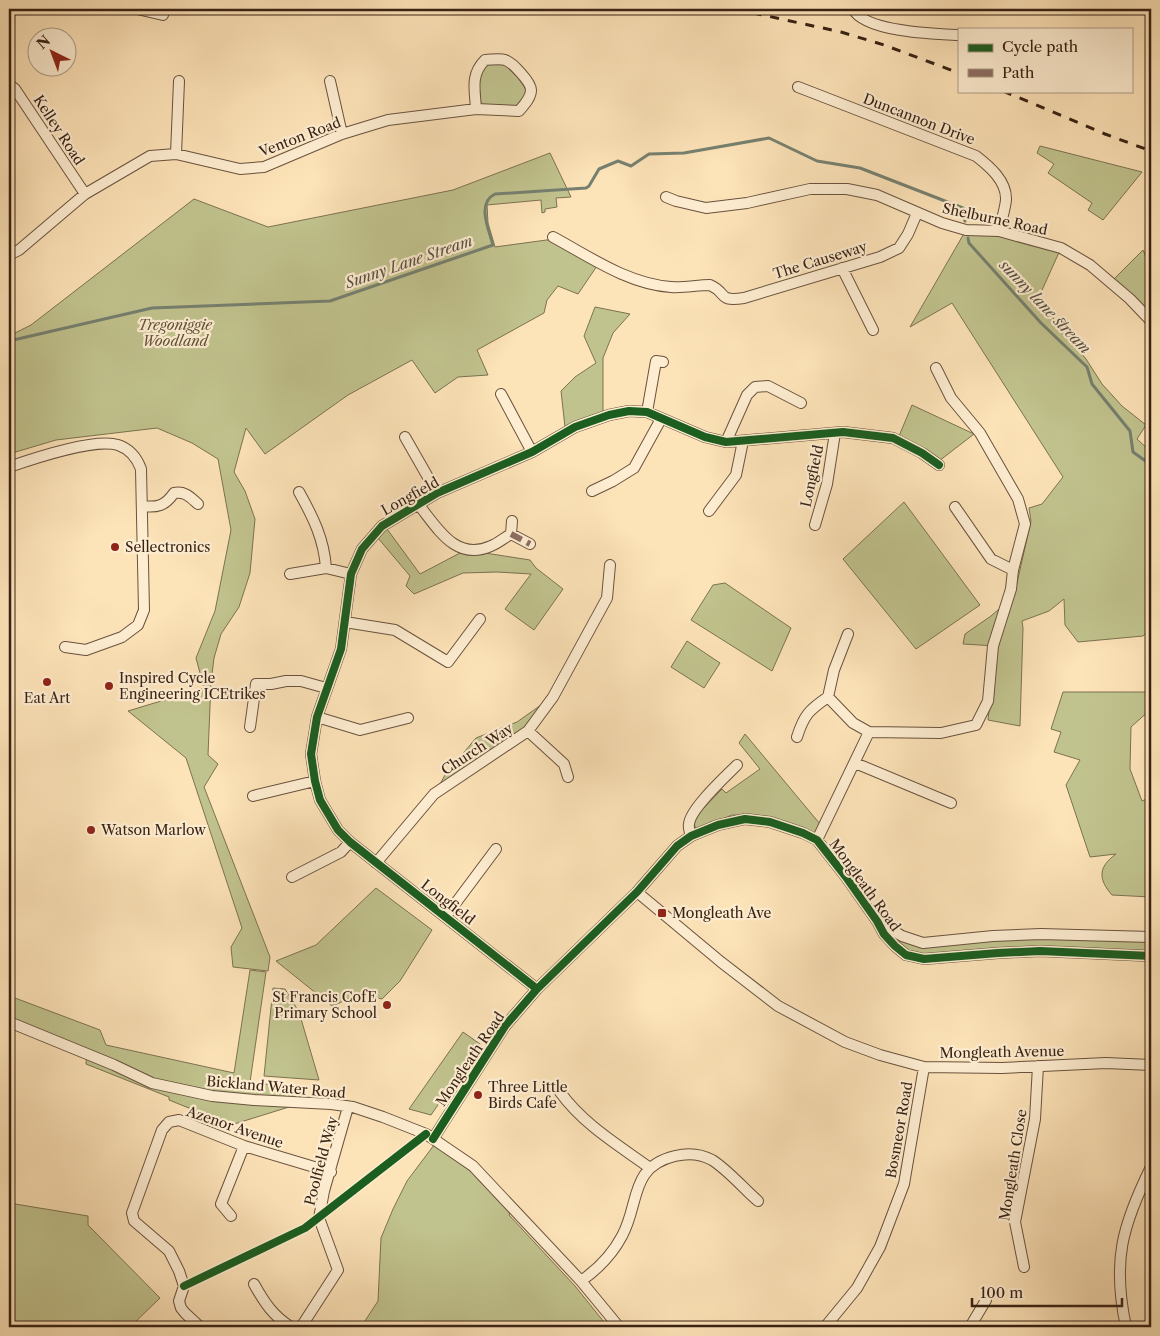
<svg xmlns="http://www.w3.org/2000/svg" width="1160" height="1336" viewBox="0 0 1160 1336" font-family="'Libre Caslon Text',serif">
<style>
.green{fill:#c1c38e;stroke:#7c7252}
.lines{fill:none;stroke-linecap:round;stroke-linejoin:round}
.stream{stroke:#768070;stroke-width:3}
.minor-casing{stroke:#69523e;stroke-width:12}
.minor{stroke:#feedd1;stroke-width:10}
.rail{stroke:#382215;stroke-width:3;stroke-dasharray:9 9;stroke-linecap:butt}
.quiet{stroke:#8d6e63;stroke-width:6;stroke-dasharray:12 6;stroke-linecap:butt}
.cycleway-casing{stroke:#feedd1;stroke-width:11}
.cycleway{stroke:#1b5e20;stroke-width:8}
.poi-dot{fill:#8f2418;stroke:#feedd1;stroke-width:2}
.labels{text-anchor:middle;stroke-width:4.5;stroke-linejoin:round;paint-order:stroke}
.street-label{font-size:14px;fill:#382215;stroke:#feedd1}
.park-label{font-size:14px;font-style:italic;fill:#615239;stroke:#feedd1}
.poi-label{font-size:14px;fill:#382215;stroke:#feedd1;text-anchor:start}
.water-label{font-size:15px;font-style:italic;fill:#575143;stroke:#feedd1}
</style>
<rect width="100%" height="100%" fill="#fde3b8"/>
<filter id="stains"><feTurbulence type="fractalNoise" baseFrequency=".004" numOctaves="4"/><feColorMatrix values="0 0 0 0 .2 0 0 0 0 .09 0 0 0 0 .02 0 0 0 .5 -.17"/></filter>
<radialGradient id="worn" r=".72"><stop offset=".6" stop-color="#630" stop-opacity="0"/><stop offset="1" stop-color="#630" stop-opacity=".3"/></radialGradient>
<path class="green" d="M487,64H504L511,67L527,91L518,108L481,105L478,76Z
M1040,146L1142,172L1103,220L1088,210L1092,203L1048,173L1054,164L1037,153Z
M550,153L571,197L556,198L557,207L545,209V212L542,213L541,200L487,205L488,223L495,247L554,239L599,263L578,294L558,286L547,300L544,313L477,350L488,375L458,377L435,393L412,360L348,395L265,454L246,428L234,472L245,491L255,519L250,573L239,607L221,634L214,658L211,682L208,755L218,764L204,787L270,957L268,971L233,967L231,947L242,928L186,758L128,711L204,688L196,658L215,611L231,530L218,459L192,443L157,428L56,440L9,454V336L31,325L194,199L268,227L453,190Z
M966,230L1061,248L1038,299L1086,359L1102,384L1122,406L1146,425L1137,439L1151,452V628L1143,636L1078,642L1065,625L1064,599L1049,611L1022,621L1023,628L1020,726L988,720L996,646L963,644L965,634L991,616L1014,596L1031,521L1029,508L1042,504L1063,477L952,303L910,327Z
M1143,250L1151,269V317L1114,279Z
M595,307L630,314L613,333L603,358V413L565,427L561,391L575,377L596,363L584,336Z
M912,405L974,434L939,461L899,436Z
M904,502L980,605L916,649L843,559Z
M387,529L420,574L460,553H485L530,560L536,568L563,589L534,630L505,609L531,574L497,572L463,573L414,594L406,586L410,576L378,538Z
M725,583L791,628L772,671L691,620L713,585Z
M687,641L720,663L704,688L671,667Z
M1063,692H1147L1150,710L1131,727L1130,769L1142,801L1151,797V897L1112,895C1098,879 1098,867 1116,854L1090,857L1066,785L1080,760L1054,752L1061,732L1051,729Z
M541,705L523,732L440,784L445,775L476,738L517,722Z
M745,734L820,824L815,835L763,816L732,815L696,830L693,819L722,789L726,793L760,769L739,743Z
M376,888L432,930L400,981L382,999L360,994L332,1006L276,961L316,945Z
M890,935L924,946L1028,938L1151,940V952L924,956L909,952Z
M250,970L266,972L250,1082L295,1088L289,1107L231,1125L169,1100V1097L86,1064L87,1051L9,1017V1005L15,998L100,1030L106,1045L234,1073Z
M273,988L285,989L299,1012L319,1080L264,1076Z
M463,1032L480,1044L431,1115L409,1109Z
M434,1145L469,1170L510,1213L509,1215L575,1286L608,1327H361L378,1301L381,1238L393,1209L407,1181Z
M9,1203L88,1216V1225L160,1298L130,1327H9Z"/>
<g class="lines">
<path class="stream" d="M968,238L969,243L1041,323L1087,367L1092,384L1130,431L1133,452L1151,465
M9,341L152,308L330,301L493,245C489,230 476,203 495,194L586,188L589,186L599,169L618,161L631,166L649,154L684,153L769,138L817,161L860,168L963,208L965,221"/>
<g class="minor-casing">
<path id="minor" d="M137,9L163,15
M853,9C865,32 934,34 959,35
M330,81L342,134
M9,84L15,89L85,194
M798,87L976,156C989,166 1007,181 1006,200C1005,210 1001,221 999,231
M176,154L179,81
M666,197L676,201L706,208L747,203L810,189H847L877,195L942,223L966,230L999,231L1061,248L1090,265L1130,299L1151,321
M553,237C590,257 628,284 671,287C684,288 697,285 710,285C728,293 717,302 744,298L880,257L899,248L908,234L917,213
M9,255L19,250L85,194L150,156L176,154L240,169L264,167L342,134L388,120L476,109C475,90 470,75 485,60C491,60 499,58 505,60C512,62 531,82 531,90C531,98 524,105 519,111L476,109
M842,268L873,330
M501,394L532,452
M647,412L656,361L663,362
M405,437L437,493
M726,442L747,395L755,387L768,386L801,403
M9,467C32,459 95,438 118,445C130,449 137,458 141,469L144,610L138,625L122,637L86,650L65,647
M592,491L613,481L634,468L661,419
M299,492C313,517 324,539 326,568
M418,504C437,527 455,562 491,546C498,543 504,538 511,534L512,521
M142,506C157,508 165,506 174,493C185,491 190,497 198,504
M955,507L991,559L1013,570
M709,511L736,475L743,441
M815,525L827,484L835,433
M511,534L530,544
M290,574L326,568L351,574
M345,622L395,630L448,662L480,619
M317,717L360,730L408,718
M250,727L256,684H271L286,681H301L326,688
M528,731L564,764L568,777
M869,732L941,733L976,725L988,701L993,646L1011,589L1013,570L1025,524L1018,499L980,433L951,398L936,368
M797,737C804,715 809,710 828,697L834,670L848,634
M855,763L951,803
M253,796L315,781
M691,836C690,832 688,828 689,824C690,809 726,776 737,765
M817,840L869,732L853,723L828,697
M376,863L434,794L528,731L553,697L607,598L610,565
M292,877L341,852L350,842
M637,892L721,962L778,1006L845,1042L880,1055L924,1067L1002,1068L1106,1063L1151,1065
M446,916L496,849
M880,923L902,936L923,943L993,936L1041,934L1151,937
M537,989L350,842L338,830L320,800L315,781L311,754L317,717L341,649L351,574L362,549L382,526L437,493L532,452L575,427L609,415L629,411L647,412L705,437L726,442L843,432L893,438L922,453L939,465
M9,1022L114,1065L152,1083L212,1096L254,1100L331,1104L353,1107L383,1117L426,1134L473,1166L581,1281L619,1327
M560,1092C583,1124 618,1145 650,1168
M433,1139L505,1026L537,989L637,892L677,846L691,836L718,825L745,819L770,822L803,833L817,840L846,877L877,921L884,934L895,946L906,955L924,959L998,953L1040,951L1151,956
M231,1216L221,1204L244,1146
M1024,1267L1015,1222L1035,1119L1038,1066
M581,1281C598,1269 612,1255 622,1236C640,1203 629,1167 675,1156C687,1153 701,1154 712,1160C727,1169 744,1189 758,1201
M254,1284C264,1302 273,1316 291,1327
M200,1327L185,1313L181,1308L179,1301L184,1286L179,1271L169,1251L134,1221L132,1213L162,1130L169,1122L179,1120L244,1146L331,1172
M301,1327L338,1270L319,1218L324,1191L348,1107
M825,1327L857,1288L880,1247L904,1184L924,1067
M970,1327L986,1300
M1126,1327C1112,1261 1122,1226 1151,1167"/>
</g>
<use href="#minor" class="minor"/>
<path class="rail" d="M735,9L841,32L884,45L959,73
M1003,91L1105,134L1151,151"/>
<path class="quiet" d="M511,534L530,544"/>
<g class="cycleway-casing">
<path id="cycleway" d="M537,989L350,842L338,830L320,800L315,781L311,754L317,717L341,649L351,574L362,549L382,526L437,493L532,452L575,427L609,415L629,411L647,412L705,437L726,442L843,432L893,438L922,453L939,465
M433,1139L505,1026L537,989L637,892L677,846L691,836L718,825L745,819L770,822L803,833L817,840L846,877L877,921L884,934L895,946L906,955L924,959L998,953L1040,951L1151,956
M184,1286L305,1228L426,1134"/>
</g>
<use href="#cycleway" class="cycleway"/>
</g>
<g class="poi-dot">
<circle cx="115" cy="547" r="5"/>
<circle cx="47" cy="682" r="5"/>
<circle cx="109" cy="686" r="5"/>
<circle cx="91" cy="830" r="5"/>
<rect x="657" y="908" width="10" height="10" rx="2.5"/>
<circle cx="387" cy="1005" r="5"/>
<circle cx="478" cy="1095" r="5"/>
</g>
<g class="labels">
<g class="street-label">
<text transform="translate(919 119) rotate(21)" y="5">Duncannon Drive</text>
<text transform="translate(59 130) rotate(57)" y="5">Kelley Road</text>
<text transform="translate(300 137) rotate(-21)" y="5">Venton Road</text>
<text transform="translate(995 219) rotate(12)" y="5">Shelburne Road</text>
<text transform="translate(820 260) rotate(-17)" y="5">The Causeway</text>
<text transform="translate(812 476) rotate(-78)" y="5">Longfield</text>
<text transform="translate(410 496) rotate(-29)" y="5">Longfield</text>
<text transform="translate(477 749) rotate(-33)" y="5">Church Way</text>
<text transform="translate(865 885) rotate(54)" y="5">Mongleath Road</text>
<text transform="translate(448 902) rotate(38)" y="5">Longfield</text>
<text transform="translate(1002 1052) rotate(-1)" y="5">Mongleath Avenue</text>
<text transform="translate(470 1059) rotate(-56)" y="5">Mongleath Road</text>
<text transform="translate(276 1087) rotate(5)" y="5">Bickland Water Road</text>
<text transform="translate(235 1127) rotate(19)" y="5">Azenor Avenue</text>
<text transform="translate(899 1130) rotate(-80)" y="5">Bosmeor Road</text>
<text transform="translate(321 1161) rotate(-75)" y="5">Poolfield Way</text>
<text transform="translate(1013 1165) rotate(-81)" y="5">Mongleath Close</text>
</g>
<g class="park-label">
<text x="175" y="330">Tregoniggie<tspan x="175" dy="16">Woodland</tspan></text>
</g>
<g class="poi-label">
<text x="125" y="552">Sellectronics</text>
<text x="119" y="683">Inspired Cycle<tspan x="119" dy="16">Engineering ICEtrikes</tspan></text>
<text x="47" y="703" text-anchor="middle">Eat Art</text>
<text x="101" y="835">Watson Marlow</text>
<text x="672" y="918">Mongleath Ave</text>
<text x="377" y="1002" text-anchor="end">St Francis CofE<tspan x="377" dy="16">Primary School</tspan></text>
<text x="488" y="1092">Three Little<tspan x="488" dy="16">Birds Cafe</tspan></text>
</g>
<g class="water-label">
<text transform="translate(409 262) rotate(-19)" y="5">Sunny Lane Stream</text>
<text transform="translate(1045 307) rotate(46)" y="5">sunny lane stream</text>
</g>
</g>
<rect width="1160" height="1336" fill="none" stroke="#fde3b8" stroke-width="30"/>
<rect x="10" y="10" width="1140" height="1316" fill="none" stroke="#382215" stroke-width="2.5"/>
<rect x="15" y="15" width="1130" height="1306" fill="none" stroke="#382215"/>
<rect x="958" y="28" width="175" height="65" fill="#feedd1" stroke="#af9c86"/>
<rect x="968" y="44" width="25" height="8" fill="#1b5e20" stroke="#af9c86"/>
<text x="1002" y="52" font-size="15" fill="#382215">Cycle path</text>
<rect x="968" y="69" width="25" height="8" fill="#8d6e63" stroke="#af9c86"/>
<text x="1002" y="78" font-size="15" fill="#382215">Path</text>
<g transform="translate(52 52) rotate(318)"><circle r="24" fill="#feedd1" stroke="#af9c86"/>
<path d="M0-4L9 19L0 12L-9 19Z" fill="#8f2418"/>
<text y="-8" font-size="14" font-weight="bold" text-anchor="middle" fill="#382215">N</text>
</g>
<path d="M972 1298v8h150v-8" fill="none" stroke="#382215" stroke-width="2.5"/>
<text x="980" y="1298" font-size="15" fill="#382215" stroke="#feedd1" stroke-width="4" paint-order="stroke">100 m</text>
<rect width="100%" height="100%" filter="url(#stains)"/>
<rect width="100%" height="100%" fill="url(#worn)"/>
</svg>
